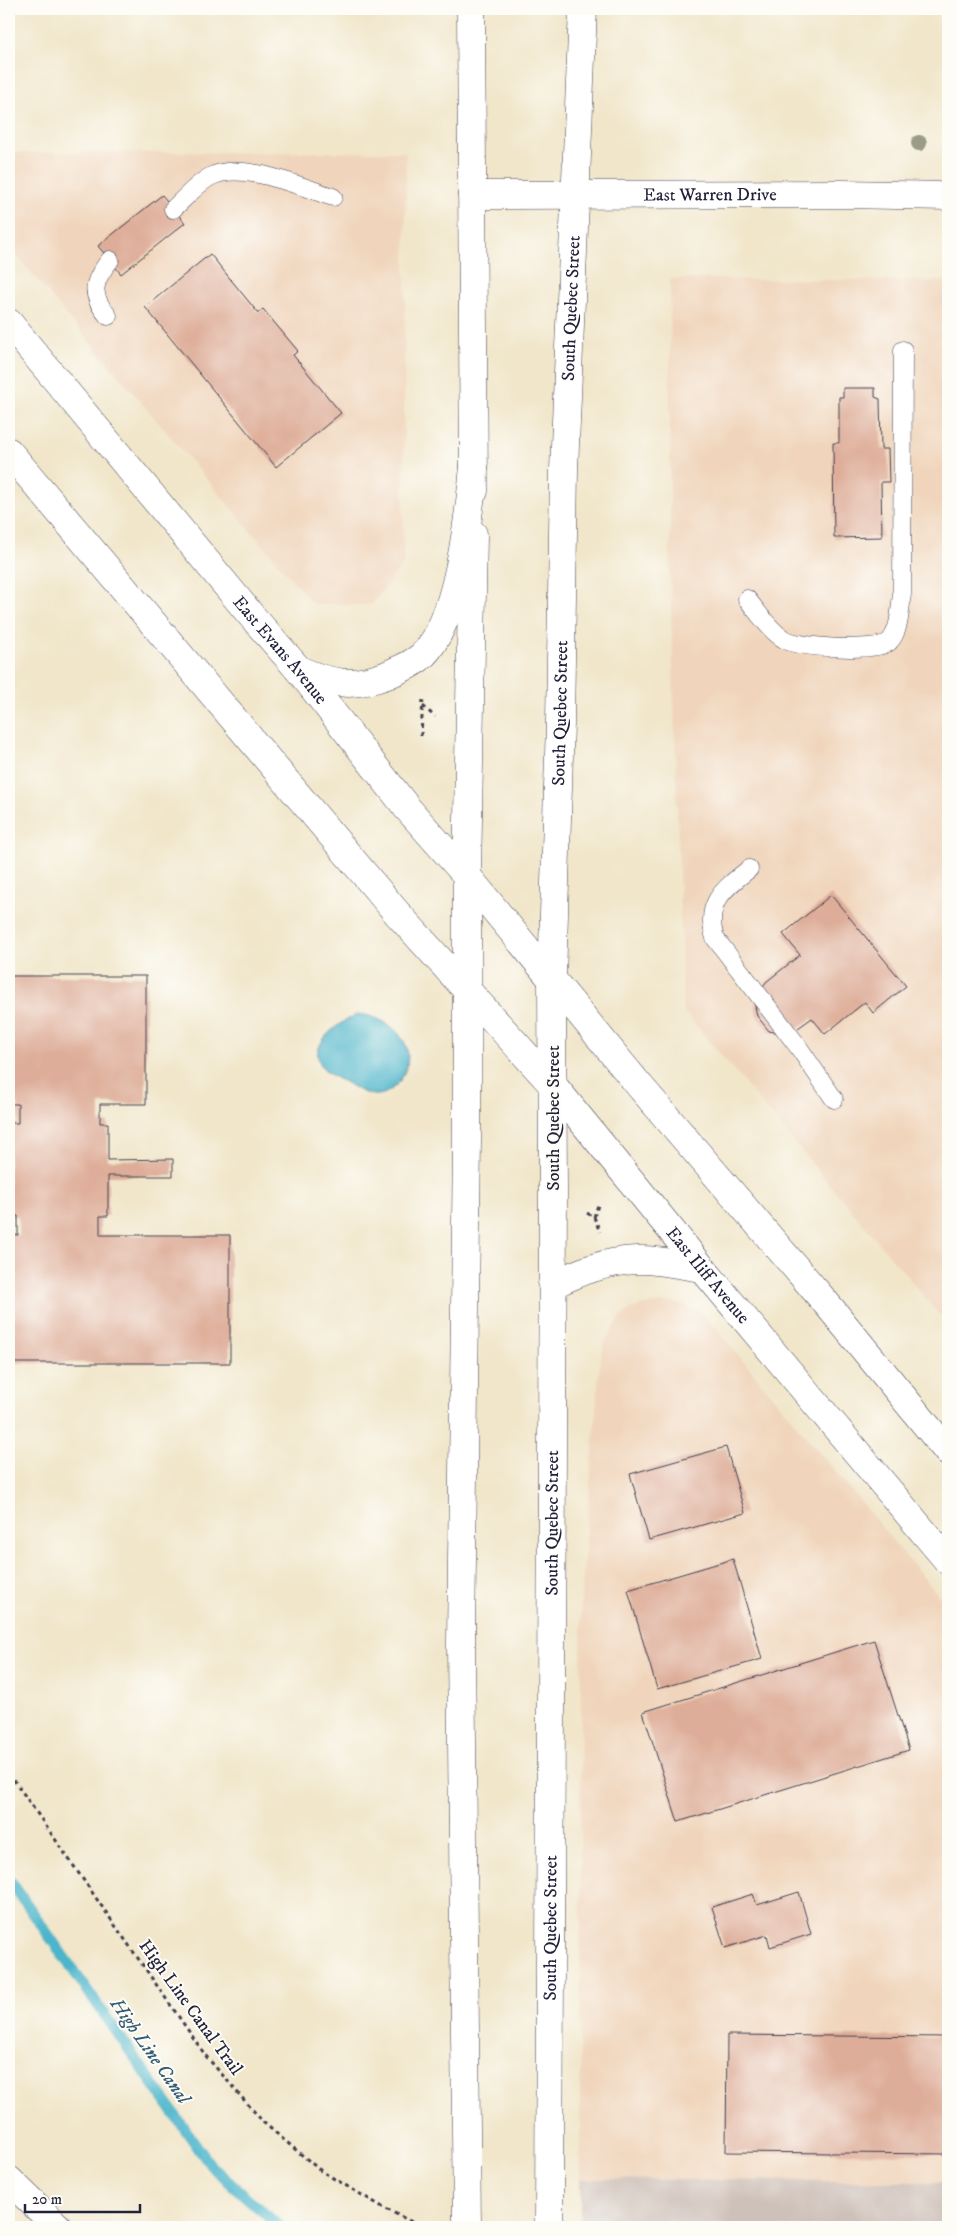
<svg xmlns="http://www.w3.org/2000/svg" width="957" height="2236" viewBox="0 0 957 2236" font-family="'IM FELL DW Pica',serif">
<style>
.built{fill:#f0d5bc}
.industrial{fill:#cec1b9}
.water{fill:#4db5cb;stroke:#386c83}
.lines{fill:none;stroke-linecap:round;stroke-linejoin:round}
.stream{stroke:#4db5cb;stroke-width:11}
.building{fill:#dead99}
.lane-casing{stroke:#413f50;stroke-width:19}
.street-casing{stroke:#413f50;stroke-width:29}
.secondary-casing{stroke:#413f50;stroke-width:29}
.primary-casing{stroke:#413f50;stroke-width:29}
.path{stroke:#413f50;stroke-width:3;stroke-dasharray:4 4;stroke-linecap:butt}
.lane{stroke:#fff;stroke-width:18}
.street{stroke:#fff;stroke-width:28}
.secondary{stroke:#fff;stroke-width:28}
.primary{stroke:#fff;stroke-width:28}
.tree{fill:#9a9c87}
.labels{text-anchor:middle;stroke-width:4;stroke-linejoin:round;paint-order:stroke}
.street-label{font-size:18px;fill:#22223b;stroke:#fdfcf7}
.water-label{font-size:19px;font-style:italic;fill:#335d75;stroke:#fdfcf7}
</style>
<rect width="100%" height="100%" fill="#fdfcf7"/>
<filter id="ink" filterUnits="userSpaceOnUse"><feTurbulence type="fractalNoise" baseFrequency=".02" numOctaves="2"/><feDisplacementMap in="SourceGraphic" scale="10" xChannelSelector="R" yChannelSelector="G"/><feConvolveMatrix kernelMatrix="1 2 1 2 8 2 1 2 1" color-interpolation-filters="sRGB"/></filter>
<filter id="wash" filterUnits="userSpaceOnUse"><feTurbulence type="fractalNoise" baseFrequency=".0096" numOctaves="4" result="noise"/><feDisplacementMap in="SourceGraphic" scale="20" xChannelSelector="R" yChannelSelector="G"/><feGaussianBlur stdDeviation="1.12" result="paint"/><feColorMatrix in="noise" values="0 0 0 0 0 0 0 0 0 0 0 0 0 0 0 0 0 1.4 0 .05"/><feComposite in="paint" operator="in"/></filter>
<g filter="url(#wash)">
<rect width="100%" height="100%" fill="#f1e6ca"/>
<path class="built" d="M406,152L403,564L371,605L313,604L9,247V153Z
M670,279L948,281V1325L683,1010L670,573Z
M672,1302L698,1310L714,1326L948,1607V2182L580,2179L581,1601L599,1372L602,1353L607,1337L623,1315L632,1309L643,1305Z"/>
<path class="industrial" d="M580,2179L948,2182V2227H580Z"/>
<path class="water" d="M358,1014C385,1016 418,1039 405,1071C401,1082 390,1094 378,1095C366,1096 356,1089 347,1083C340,1080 332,1076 327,1072C301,1048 337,1023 358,1014Z"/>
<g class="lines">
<path class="stream" d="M9,1879L211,2166L280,2227"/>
</g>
<g id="blocks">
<path class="building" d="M828,9H856L855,14L828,13Z
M162,195L185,223L121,274L98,246Z
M210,254L258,313L263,309L298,351L293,355L341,413L276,467L145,307Z
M843,388H875V397L880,399L881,449H888L889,482H881L882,537L834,538L833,443H839V397H843Z
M831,895L906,986L873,1013L865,1002L825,1034L812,1018L794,1031L785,1034L769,1031L757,1016L755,1006L756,997L766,982L800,955L783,934Z
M9,976H146V1104H100V1123H108V1160L173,1159V1176H108V1216H100V1235H230V1363H9V1235H18V1216H9V1123H18V1104H9Z
M726,1447L745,1513L649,1540L630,1474Z
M733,1559L762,1659L657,1689L628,1590Z
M874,1640L909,1750L678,1822L643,1712Z
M799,1892L811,1934L770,1947L767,1935L725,1948L712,1907L753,1894L757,1905Z
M727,2035L948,2037V2154L726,2152Z"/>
</g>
</g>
<g filter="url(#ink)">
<use href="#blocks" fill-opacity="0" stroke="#413f50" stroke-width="1"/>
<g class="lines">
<g class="lane-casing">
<path id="lane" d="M173,209C184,199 195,186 208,178C239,159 301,187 333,197
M108,316C89,294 93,281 110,260
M747,599C758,612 770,631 784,639C797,648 877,652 889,642C900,631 900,609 902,594L903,350
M749,869C724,889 704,903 715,938L797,1045L834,1099"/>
</g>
<g class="street-casing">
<g id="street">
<path id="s1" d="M472,195L843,194L948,196"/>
<path d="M9,2180L58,2227"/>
</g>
</g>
<g class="secondary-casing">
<g id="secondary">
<path d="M471,9L474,491"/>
<path d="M467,2227L461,1643L467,1140V876L473,534"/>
<path id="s2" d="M549,2227L553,1192L552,978L560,723L564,470L583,9"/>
</g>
</g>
<g class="primary-casing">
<g id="primary">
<path id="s3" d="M9,323L250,614L299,670L408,809L467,876L638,1084L832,1310L948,1452"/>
<path id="s4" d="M9,452L397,913L552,1084L702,1268L948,1561"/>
<path d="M299,670C332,684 353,688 387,675C400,669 412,665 423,655C458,621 469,515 474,467"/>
<path d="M552,1285C579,1272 606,1261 637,1260C658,1259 681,1265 702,1268"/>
</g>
</g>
<path class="path" d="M423,706L435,717
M421,736L423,697
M587,1213L594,1217L600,1232
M594,1217L599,1202
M9,1773L206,2056L264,2123L321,2171L386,2209L422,2227"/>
<use href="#lane" class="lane"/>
<use href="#street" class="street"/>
<use href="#secondary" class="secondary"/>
<use href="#primary" class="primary"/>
</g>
<circle class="tree" cx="919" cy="143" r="8"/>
</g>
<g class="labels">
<g class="street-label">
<text dy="6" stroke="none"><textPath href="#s1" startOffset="238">East Warren Drive</textPath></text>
<text dy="6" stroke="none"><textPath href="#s2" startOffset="1919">South Quebec Street</textPath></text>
<text dy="6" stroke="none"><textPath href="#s3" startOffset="425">East Evans Avenue</textPath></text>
<text dy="6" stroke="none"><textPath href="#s2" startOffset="1514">South Quebec Street</textPath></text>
<text transform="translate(553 1118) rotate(-90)" y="6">South Quebec Street</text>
<text dy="6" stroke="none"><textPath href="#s4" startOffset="1080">East Iliff Avenue</textPath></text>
<text dy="6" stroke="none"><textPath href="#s2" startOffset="704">South Quebec Street</textPath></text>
<text dy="6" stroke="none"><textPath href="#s2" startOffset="299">South Quebec Street</textPath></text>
<text transform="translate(191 2007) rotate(54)" y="6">High Line Canal Trail</text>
</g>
<g class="water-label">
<text transform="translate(151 2050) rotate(55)" y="7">High Line Canal</text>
</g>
</g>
<rect width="957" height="2236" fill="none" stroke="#fdfcf7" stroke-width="30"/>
<path d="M25 2204v8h115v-8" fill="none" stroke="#22223b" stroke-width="2.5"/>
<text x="32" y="2204" font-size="15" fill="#22223b" stroke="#fdfcf7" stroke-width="4" paint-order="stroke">20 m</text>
</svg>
